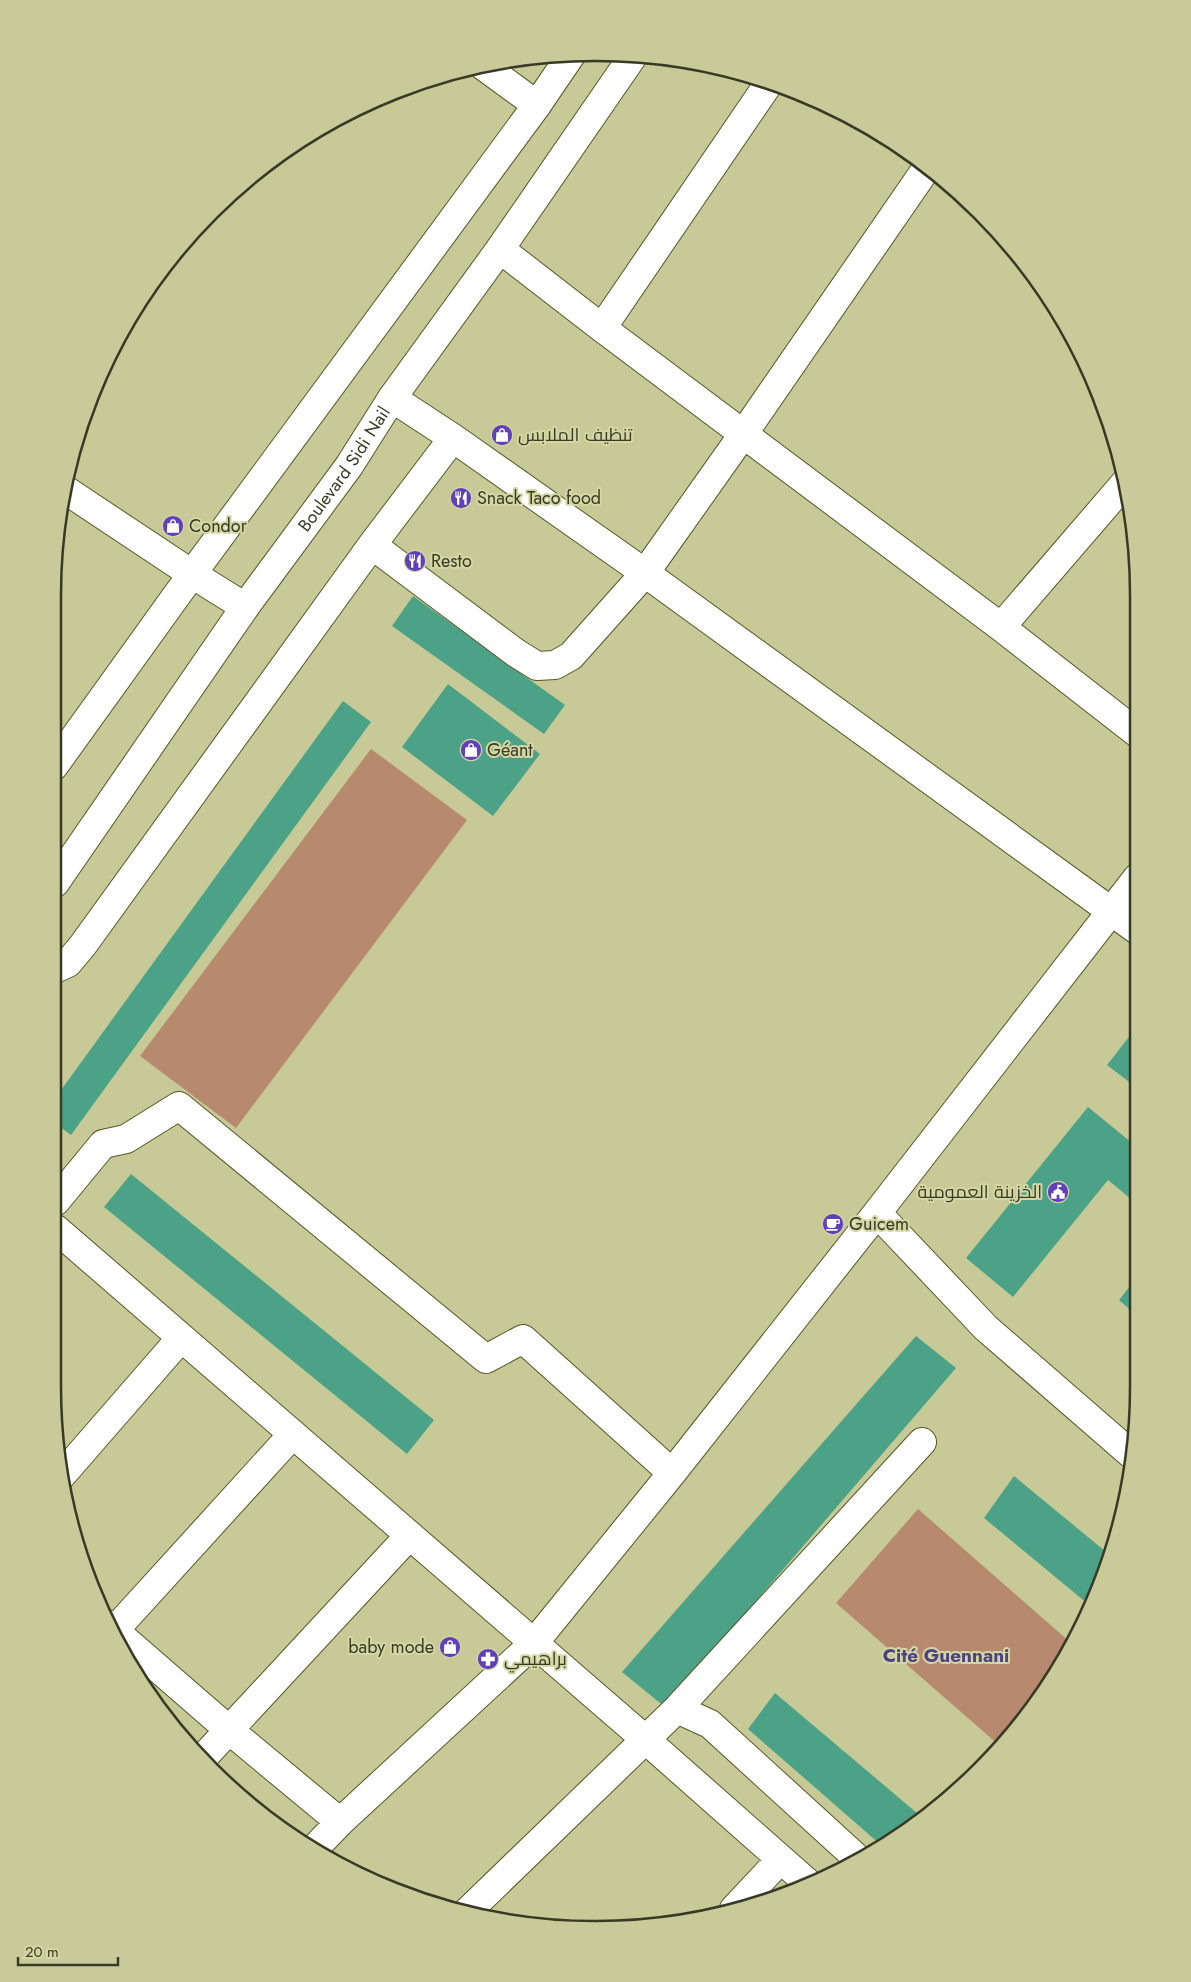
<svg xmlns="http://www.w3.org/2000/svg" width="1191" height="1982" viewBox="0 0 1191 1982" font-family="Jost,Cairo,sans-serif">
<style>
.green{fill:#b7896f}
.building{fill:#4ca287}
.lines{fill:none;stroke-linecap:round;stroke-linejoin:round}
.minor-casing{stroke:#555627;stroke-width:30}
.major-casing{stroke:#555627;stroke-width:30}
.minor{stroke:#fff;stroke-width:28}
.major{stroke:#fff;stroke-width:28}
.labels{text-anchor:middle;stroke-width:4;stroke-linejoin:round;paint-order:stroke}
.poi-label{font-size:18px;fill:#393a25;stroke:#d4d7a3;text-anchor:start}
.street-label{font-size:18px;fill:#393a25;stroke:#d4d7a3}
.neighbourhood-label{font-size:19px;font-weight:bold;fill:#4e4280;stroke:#d4d7a3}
.rim{fill:none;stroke:#393a25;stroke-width:2.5}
</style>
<rect width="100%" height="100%" fill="#c7ca96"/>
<path class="green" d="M371,749L467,820L236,1128L140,1056Z
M918,1509L1070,1642L1047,1688L1000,1746L836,1603Z"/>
<path class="building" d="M413,596L565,705L544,734L392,626Z
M448,684L540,754L493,816L402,747Z
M343,701L371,722L71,1135L56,1124V1097Z
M1137,1031V1088L1107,1065L1132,1033Z
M1088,1107L1137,1147V1204L1108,1180L1013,1297L966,1258Z
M131,1174L434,1420L407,1454L104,1207Z
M1137,1277V1316L1119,1300Z
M916,1336L956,1368L665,1707L622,1672Z
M1014,1476L1111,1556L1088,1604L984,1518Z
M775,1693L924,1819L881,1845L748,1729Z"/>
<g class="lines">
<g class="minor-casing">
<path id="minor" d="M482,65L537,105
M500,249L602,328L1001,627L1137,733
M602,328L769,83
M392,398L453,438L645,573L1137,930
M67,491L192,574L245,607
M372,545L516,653L537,666L555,665L571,656L645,573L744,433L926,169
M1001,627L1125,483
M55,969L68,963L83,945L372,545L453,438
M56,1201L103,1144L126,1139L179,1106L486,1359L523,1339L672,1473
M877,1213L986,1328L1131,1454
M56,1229L646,1740L809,1884
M61,1476L181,1338
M107,1624L229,1730L340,1822
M112,1633L293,1434
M677,1709L922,1442
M202,1759L409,1536
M315,1848L340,1822L534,1643L672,1473L877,1213L1137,878
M734,1909L780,1860
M466,1913L677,1709L710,1724L858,1859"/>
</g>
<g class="major-casing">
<g id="major">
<path d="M54,766L192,574L537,105L571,55"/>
<path id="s1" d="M55,883L245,607L349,466L392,398L500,249L633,56"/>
</g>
</g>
<use href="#minor" class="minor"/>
<use href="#major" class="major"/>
</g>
<defs>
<g id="shop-disc" transform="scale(1.125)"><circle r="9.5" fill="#6141b9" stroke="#d4d7a3"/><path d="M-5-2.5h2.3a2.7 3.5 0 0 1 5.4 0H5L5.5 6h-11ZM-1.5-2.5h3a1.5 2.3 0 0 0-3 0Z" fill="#fff"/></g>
<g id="restaurant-disc" transform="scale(1.125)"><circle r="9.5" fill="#6141b9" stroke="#d4d7a3"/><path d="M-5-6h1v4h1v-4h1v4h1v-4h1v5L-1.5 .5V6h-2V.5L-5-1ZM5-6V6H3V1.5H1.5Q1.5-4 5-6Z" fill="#fff"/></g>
<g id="civic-disc" transform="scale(1.125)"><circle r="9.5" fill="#6141b9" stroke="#d4d7a3"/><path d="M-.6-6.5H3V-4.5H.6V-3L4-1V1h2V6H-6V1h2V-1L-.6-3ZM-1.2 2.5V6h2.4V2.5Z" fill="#fff"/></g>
<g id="cafe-disc" transform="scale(1.125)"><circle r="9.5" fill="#6141b9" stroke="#d4d7a3"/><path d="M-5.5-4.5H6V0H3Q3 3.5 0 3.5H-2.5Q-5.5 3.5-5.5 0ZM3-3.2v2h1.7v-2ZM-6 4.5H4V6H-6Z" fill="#fff"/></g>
<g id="pharmacy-disc" transform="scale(1.125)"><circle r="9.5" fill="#6141b9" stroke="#d4d7a3"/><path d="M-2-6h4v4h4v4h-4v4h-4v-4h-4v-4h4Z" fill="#fff"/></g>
</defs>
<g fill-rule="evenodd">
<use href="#shop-disc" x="502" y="435"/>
<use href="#restaurant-disc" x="461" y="498"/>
<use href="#shop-disc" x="173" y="526"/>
<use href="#restaurant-disc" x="415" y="561"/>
<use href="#shop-disc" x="471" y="750"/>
<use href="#civic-disc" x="1058" y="1192"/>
<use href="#cafe-disc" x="833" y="1224"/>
<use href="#shop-disc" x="450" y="1647"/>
<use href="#pharmacy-disc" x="488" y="1659"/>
</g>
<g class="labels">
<g class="poi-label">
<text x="518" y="441">تنظيف الملابس</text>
<text x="477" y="504">Snack Taco food</text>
<text x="189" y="532">Condor</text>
<text x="431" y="567">Resto</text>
<text x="487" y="756">Géant</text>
<text x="1042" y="1198" text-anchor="end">الخزينة العمومية</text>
<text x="849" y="1230">Guicem</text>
<text x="434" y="1653" text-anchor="end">baby mode</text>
<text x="504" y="1665">براهيمي</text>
</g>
<g class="street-label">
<text dy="6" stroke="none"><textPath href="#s1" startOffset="505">Boulevard Sidi Nail</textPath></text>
</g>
<g class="neighbourhood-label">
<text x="946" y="1662">Cité Guennani</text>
</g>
</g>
<path d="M0 0H1191V1982H0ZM595 61H596A534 534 0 0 1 1130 595V1387A534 534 0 0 1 596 1921H595A534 534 0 0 1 61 1387V595A534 534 0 0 1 595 61Z" fill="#c8ca99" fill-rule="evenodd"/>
<path class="rim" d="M595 61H596A534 534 0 0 1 1130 595V1387A534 534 0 0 1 596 1921H595A534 534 0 0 1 61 1387V595A534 534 0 0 1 595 61Z"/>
<path d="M18 1957v8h100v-8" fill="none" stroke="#393a25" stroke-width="2.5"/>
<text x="25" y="1957" font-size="15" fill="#393a25" stroke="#d4d7a3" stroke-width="4" paint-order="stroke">20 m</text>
</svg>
